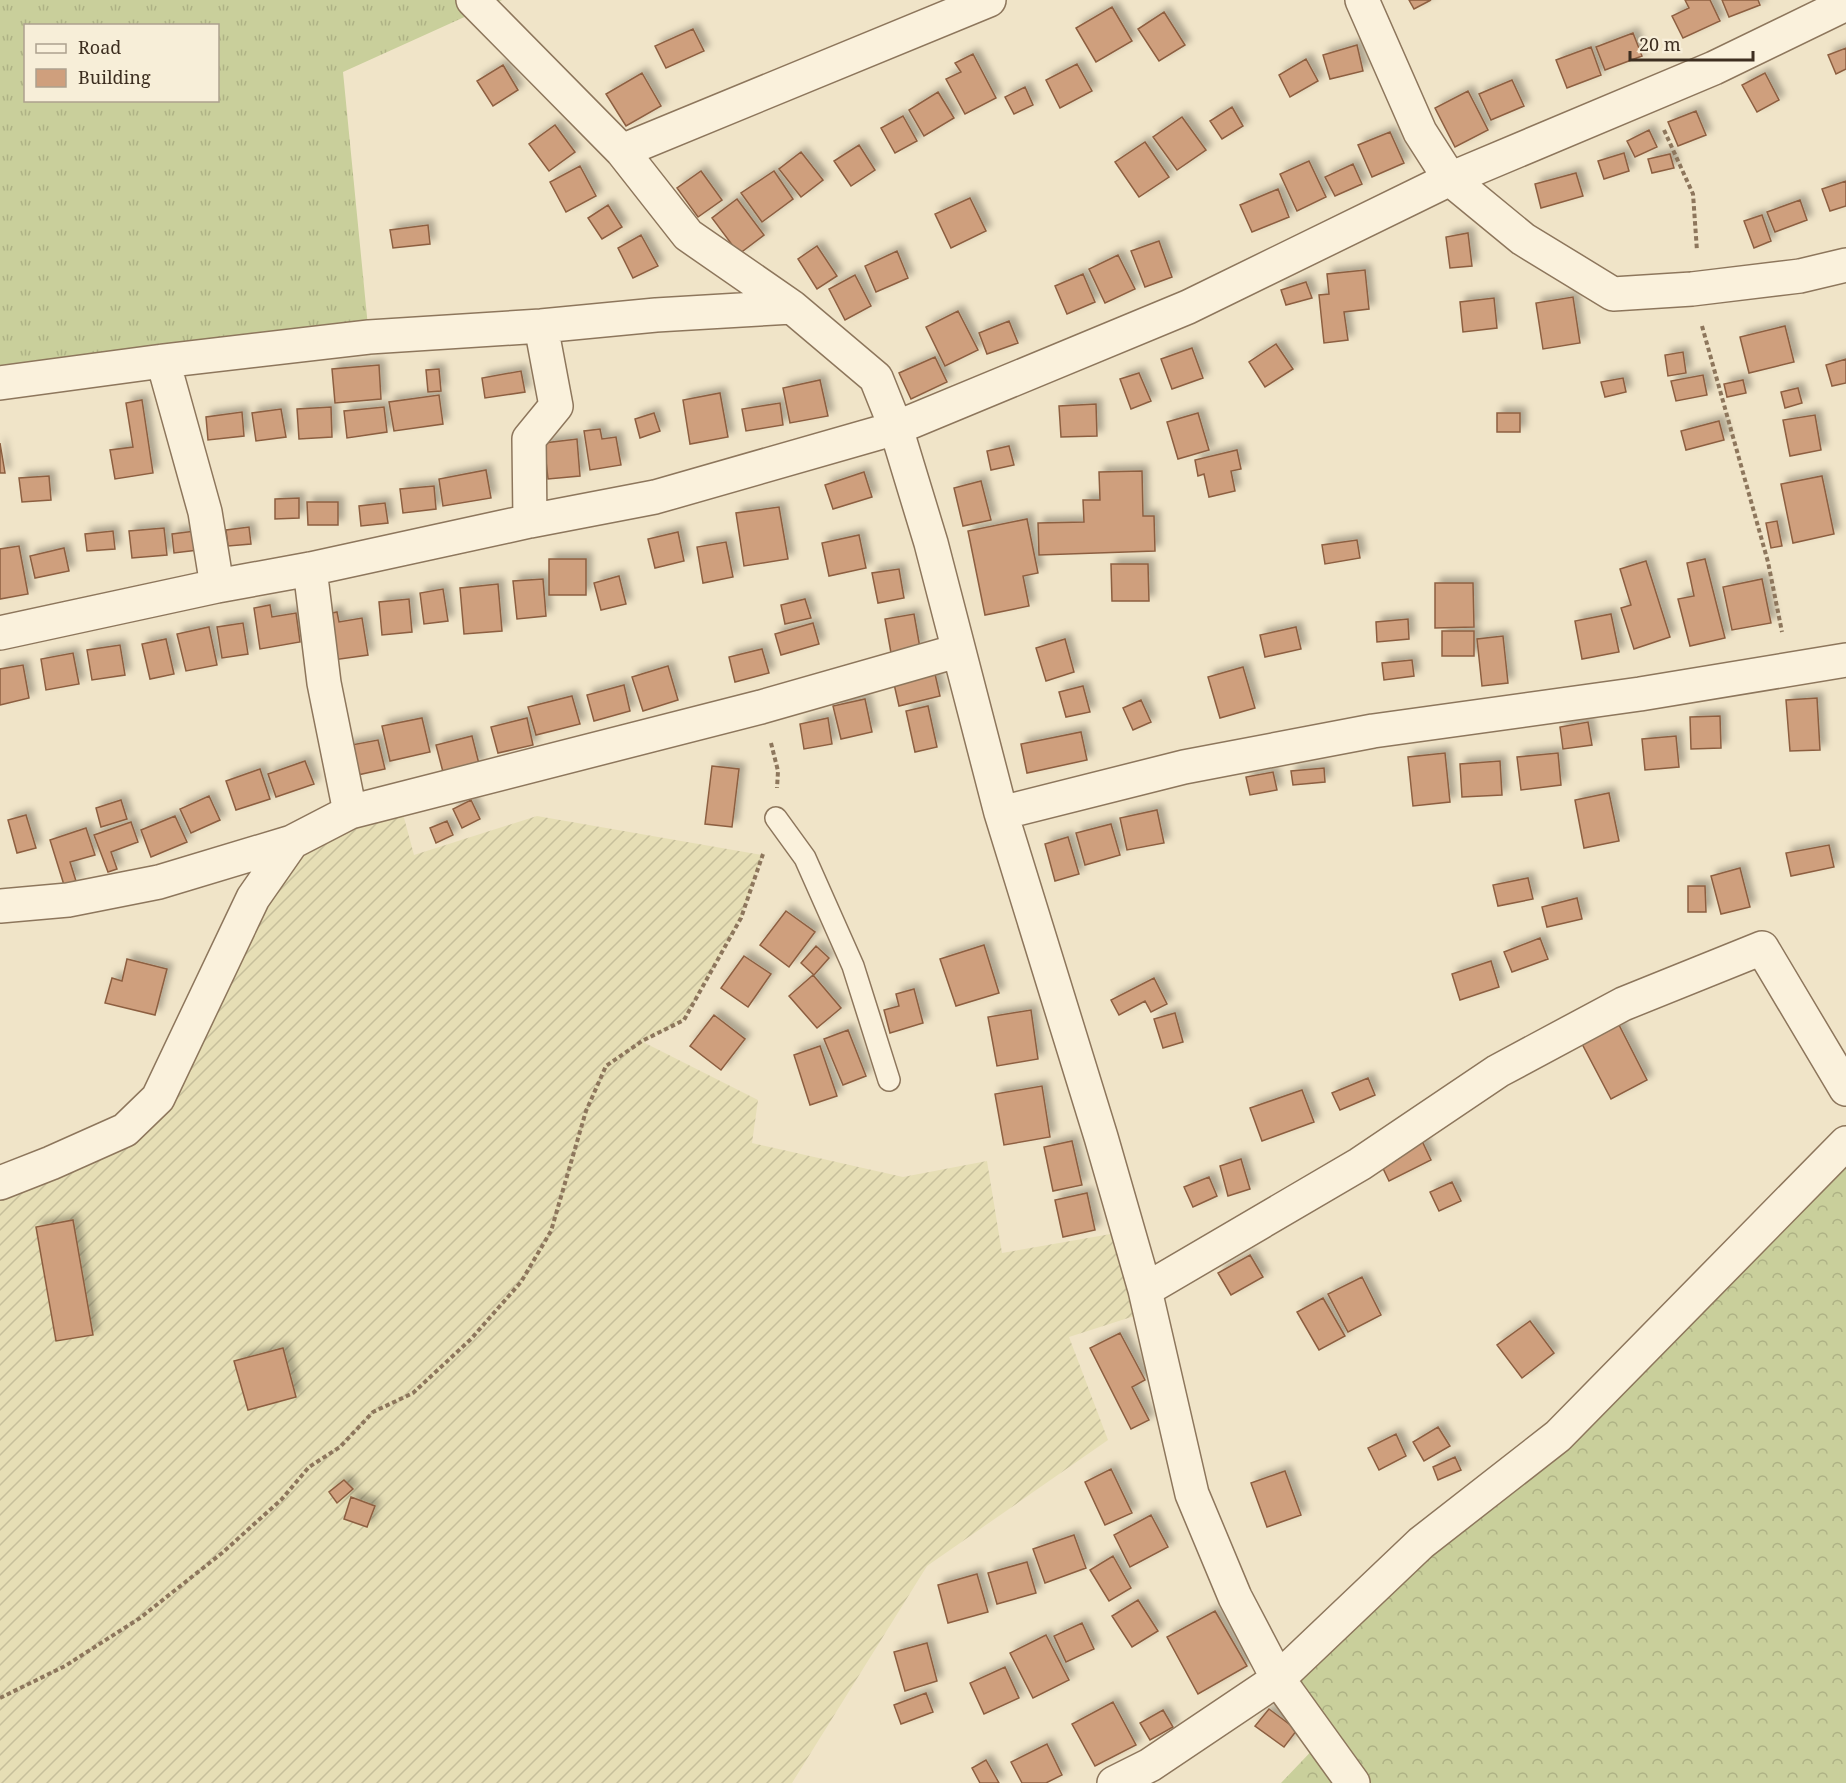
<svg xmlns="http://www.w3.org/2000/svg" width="1846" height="1783" viewBox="0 0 1846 1783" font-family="'Noto Serif',serif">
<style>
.farmland{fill:url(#farmland-furrows)}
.grass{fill:url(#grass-tufts);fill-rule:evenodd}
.forest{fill:url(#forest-crowns)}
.building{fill:#cf9f7d;stroke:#8d5f41;stroke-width:1.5;filter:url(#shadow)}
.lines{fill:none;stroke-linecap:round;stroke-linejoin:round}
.service-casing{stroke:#8d765c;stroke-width:24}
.minor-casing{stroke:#8d765c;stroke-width:36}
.path{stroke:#8d765c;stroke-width:4;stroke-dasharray:4.5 3;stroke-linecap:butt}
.service{stroke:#faf1dc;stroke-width:21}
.minor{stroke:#faf1dc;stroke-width:33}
</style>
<defs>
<pattern id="farmland-furrows" width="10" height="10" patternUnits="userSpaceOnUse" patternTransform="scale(1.5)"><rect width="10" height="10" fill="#e6deb5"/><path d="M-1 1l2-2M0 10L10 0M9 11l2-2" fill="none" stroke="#c6bf9b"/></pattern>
<pattern id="grass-tufts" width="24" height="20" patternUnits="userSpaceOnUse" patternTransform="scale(1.5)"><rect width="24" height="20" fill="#c9cf9b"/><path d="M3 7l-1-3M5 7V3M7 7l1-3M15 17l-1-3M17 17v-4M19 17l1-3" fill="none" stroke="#aeb285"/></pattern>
<pattern id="forest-crowns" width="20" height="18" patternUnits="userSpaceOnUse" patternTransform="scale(1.5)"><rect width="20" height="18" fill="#c9cf9b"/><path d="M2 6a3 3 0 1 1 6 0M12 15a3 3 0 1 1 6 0" fill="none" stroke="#aeb285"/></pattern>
<filter id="shadow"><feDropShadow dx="5.5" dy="-5.5" stdDeviation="3" flood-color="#0004"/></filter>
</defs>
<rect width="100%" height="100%" fill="#f0e4c8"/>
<path class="farmland" d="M399,799L414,855L537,816L762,855L741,918L684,1020L643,1042L758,1100L752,1143L903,1177L987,1161L1002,1253L1128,1231L1150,1311L1069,1337L1108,1440L927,1566L792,1783H0V1183L125,1130L292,842Z"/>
<path class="grass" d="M0,0H502L343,72L369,337L0,383ZM26,26H218V100H26Z"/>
<path class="forest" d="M1846,1143V1783H1281L1322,1740L1278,1679Z"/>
<path class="building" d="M1409,0H1431L1414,9Z
M1685,0H1710L1720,21L1683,38L1672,16L1689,8Z
M1722,0H1758L1760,5L1729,17Z
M1112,7L1132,41L1096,62L1076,28Z
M1164,12L1185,45L1159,61L1138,29Z
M693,29L704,51L666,68L655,46Z
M1633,33L1642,56L1605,70L1596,47Z
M1357,45L1363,71L1330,79L1323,55Z
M1591,47L1601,75L1567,88L1556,60Z
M1846,48V69L1836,74L1828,55Z
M973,54L996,98L965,114L946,79L961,72L955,63Z
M1306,59L1318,81L1290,97L1279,75Z
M1077,64L1092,91L1060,108L1046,80Z
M503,65L518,90L493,106L477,81Z
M642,73L661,106L626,126L606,94Z
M1765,73L1779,100L1757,112L1742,85Z
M1512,80L1524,106L1491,120L1479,94Z
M1025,87L1033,105L1014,114L1005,97Z
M1468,91L1488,130L1455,147L1435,108Z
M938,92L954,118L924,136L909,110Z
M1232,107L1243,126L1222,139L1210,121Z
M1696,111L1706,135L1678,146L1668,122Z
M903,116L917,141L895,153L881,128Z
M1182,117L1206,150L1177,170L1153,137Z
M555,125L575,152L549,171L529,144Z
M1649,130L1657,147L1635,157L1627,141Z
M1390,132L1404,163L1372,177L1358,145Z
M1145,142L1169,177L1139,197L1115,162Z
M859,145L875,170L851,186L834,161Z
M801,152L823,180L801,197L779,169Z
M1624,153L1629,171L1604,179L1598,161Z
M1670,154L1674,168L1652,173L1648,159Z
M1309,161L1326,197L1297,211L1280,174Z
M1353,164L1362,184L1335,196L1325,177Z
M580,166L596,196L566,212L550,182Z
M701,171L722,200L698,217L677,188Z
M774,171L793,199L762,222L741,193Z
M1576,173L1583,196L1541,208L1535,184Z
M1846,181V206L1830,211L1822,189Z
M1278,189L1289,217L1252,232L1240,205Z
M970,198L986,231L951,248L935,214Z
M737,199L764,235L739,254L712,218Z
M1800,200L1807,220L1775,232L1767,212Z
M608,205L622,227L602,239L588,218Z
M1762,215L1771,241L1754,248L1744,221Z
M428,225L430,244L393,248L390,230Z
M1468,233L1472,266L1450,268L1446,237Z
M641,235L658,266L633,278L618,248Z
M1159,241L1172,277L1145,287L1131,251Z
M817,246L837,276L817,289L798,259Z
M897,251L908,278L876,292L865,266Z
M1118,255L1135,289L1105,303L1089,269Z
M1365,270L1369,309L1344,312L1348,340L1324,343L1319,295L1329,294L1327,274Z
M1083,274L1095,302L1067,314L1055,286Z
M855,275L871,306L845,320L829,289Z
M1306,282L1312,298L1286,305L1281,290Z
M1573,297L1580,343L1543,349L1536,303Z
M1494,298L1497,328L1463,332L1460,302Z
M958,311L978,350L945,366L926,327Z
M1009,321L1018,343L987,354L979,333Z
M1785,326L1794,362L1749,373L1740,337Z
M1276,344L1293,369L1265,387L1249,362Z
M1192,348L1203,378L1172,389L1161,359Z
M1683,352L1686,373L1668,376L1665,355Z
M935,357L947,382L911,399L899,373Z
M1846,359V383L1832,386L1826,365Z
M379,365L381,399L335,403L332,369Z
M439,369L441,391L428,392L426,370Z
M521,371L525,392L485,398L482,378Z
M1139,373L1151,401L1131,409L1120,379Z
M1703,375L1707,395L1676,401L1671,381Z
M1623,378L1626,392L1605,397L1601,382Z
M820,380L828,416L790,423L783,388Z
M1743,380L1746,393L1727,397L1724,384Z
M1798,388L1802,403L1785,408L1781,392Z
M720,393L728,437L690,444L683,400Z
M439,395L443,424L394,431L389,402Z
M142,400L153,473L115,479L110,450L133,447L126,403Z
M780,403L783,425L746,431L742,409Z
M1096,404L1097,436L1061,437L1059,406Z
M331,407L332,437L299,439L297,409Z
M384,407L387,432L347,438L344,411Z
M281,409L286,437L256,441L252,413Z
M242,412L244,436L208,440L206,417Z
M654,413L660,431L640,438L635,419Z
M1198,413L1209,450L1178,459L1167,422Z
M1497,413H1520V432H1497Z
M1815,415L1821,450L1790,456L1783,420Z
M1719,421L1724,440L1686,450L1681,431Z
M600,429L602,439L616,437L621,465L590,470L584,431Z
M577,439L580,476L548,479L544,443Z
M0,443L5,473H0Z
M1009,446L1014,465L991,470L987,451Z
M1237,450L1241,469L1231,471L1235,491L1209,497L1204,474L1198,476L1195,460Z
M486,470L491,498L443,506L439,479Z
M1142,471L1143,516H1154L1155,551L1039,555L1038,523L1084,522L1083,500H1100L1099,472Z
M864,472L872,497L833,509L825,485Z
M49,476L51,500L22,502L19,478Z
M1822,476L1834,534L1793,543L1781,484Z
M981,481L991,520L963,526L954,488Z
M434,486L436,509L403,513L400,489Z
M299,498V518L275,519V499Z
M307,502H338V525H308Z
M385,503L388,523L361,526L359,506Z
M779,507L788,559L744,566L736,513Z
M1027,519L1038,573L1023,576L1029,606L985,615L968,531Z
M1777,521L1782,546L1771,548L1766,523Z
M249,527L251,544L228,546L226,530Z
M164,528L167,555L132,558L129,531Z
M113,531L115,549L87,551L85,534Z
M195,531L198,550L174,553L172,534Z
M678,532L684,561L655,568L648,539Z
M859,535L866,568L829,576L822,543Z
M1357,540L1360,558L1325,564L1322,545Z
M726,542L733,577L703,583L697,547Z
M19,546L28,594L0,599V549Z
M64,548L69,571L35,578L30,556Z
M549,559H586V595H549Z
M1705,559L1725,638L1690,646L1678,599L1694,596L1687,563Z
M1646,561L1670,637L1634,649L1621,608L1631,605L1620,569Z
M1111,564H1148L1149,601H1112Z
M899,569L904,598L878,603L872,573Z
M619,576L626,604L601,610L594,583Z
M543,579L546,616L517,619L513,581Z
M1762,579L1771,623L1732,630L1723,587Z
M1435,583H1473L1474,627L1435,628Z
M498,584L502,631L464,634L460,588Z
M443,589L448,621L424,624L420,593Z
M409,599L412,632L382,635L379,602Z
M805,599L811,618L785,624L781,605Z
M270,605L272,617L296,613L300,642L260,649L254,608Z
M337,612L339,622L362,618L368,655L333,660L327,614Z
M914,614L920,648L891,653L885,619Z
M1611,614L1619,652L1582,659L1575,621Z
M1408,619L1409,639L1377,642L1376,622Z
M243,623L248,654L222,658L217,627Z
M813,623L819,644L781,655L775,634Z
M209,627L217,665L186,671L177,634Z
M1296,627L1301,649L1265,657L1260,635Z
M1442,631H1474V656H1442Z
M1503,636L1508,683L1482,686L1477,639Z
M166,639L174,674L150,679L142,644Z
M1065,639L1074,672L1046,681L1036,648Z
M120,645L125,675L92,680L87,650Z
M762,649L769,673L735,682L729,657Z
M73,653L79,684L46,690L41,659Z
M1412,660L1414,676L1384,680L1382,663Z
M23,665L29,698L0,705V669Z
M668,666L678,700L643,711L632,677Z
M1243,667L1255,708L1220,718L1208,677Z
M935,674L940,696L899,706L894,684Z
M624,685L630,711L594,721L587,695Z
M1083,686L1090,712L1066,717L1059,692Z
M572,696L580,724L536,735L528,707Z
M1817,698L1820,750L1790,751L1786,700Z
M865,699L872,732L841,739L833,706Z
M1141,700L1151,722L1133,730L1123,708Z
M928,706L937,747L915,752L906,711Z
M1720,716L1721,748L1691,749L1690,717Z
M422,718L430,752L390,761L382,726Z
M527,718L533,745L498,753L491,727Z
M828,718L832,744L804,749L800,724Z
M1588,722L1592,745L1563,749L1560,727Z
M1081,732L1087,760L1027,773L1021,744Z
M472,736L479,764L443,772L436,745Z
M1676,736L1679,767L1645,770L1642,739Z
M378,740L385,769L353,776L346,746Z
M1445,753L1450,802L1413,806L1408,757Z
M1558,753L1561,785L1521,790L1517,757Z
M305,761L314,784L276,797L268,774Z
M1500,761L1502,795L1462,797L1460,764Z
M712,766L739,769L732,827L705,824Z
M1324,768L1325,782L1293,785L1291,771Z
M260,769L270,799L236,810L226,781Z
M1273,772L1277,790L1250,795L1246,777Z
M1609,793L1619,841L1584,848L1575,800Z
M209,796L220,820L191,833L180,809Z
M121,800L127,819L101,827L96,808Z
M471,800L480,819L462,828L453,809Z
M1157,810L1164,843L1127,850L1120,818Z
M26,815L36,848L17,853L8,820Z
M175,816L187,842L151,857L141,830Z
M447,821L453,835L436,843L430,828Z
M131,822L138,842L111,852L117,869L108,872L94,835Z
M1111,824L1120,855L1085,865L1076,833Z
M86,828L95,855L70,862L76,881L64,885L50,840Z
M1068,837L1079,874L1055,881L1045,844Z
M1829,845L1834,867L1791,876L1786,853Z
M1740,868L1750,907L1721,914L1711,876Z
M1528,878L1533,899L1498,906L1493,885Z
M1688,886H1705L1706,912H1688Z
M1577,898L1582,919L1547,927L1542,907Z
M786,911L815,932L789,967L760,945Z
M1540,938L1548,959L1512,972L1504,952Z
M984,945L999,993L956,1006L940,959Z
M816,946L829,958L814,975L801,963Z
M744,956L771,974L748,1007L721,988Z
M127,959L167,969L155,1015L105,1003L112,978L122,981Z
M1491,961L1499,987L1460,1000L1452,974Z
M813,975L841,1008L817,1028L789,996Z
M1154,978L1167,1004L1151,1012L1145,1001L1119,1015L1111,1000Z
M914,989L923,1023L890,1033L884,1010L899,1006L896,994Z
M1031,1010L1038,1059L997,1066L988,1017Z
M1175,1013L1183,1042L1163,1048L1154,1019Z
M714,1015L745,1039L721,1070L690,1046Z
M1617,1021L1647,1080L1611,1099L1580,1040Z
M848,1030L866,1076L843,1085L824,1039Z
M820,1046L837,1096L810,1105L794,1055Z
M1368,1078L1375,1095L1340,1110L1332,1093Z
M1042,1086L1050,1137L1004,1145L995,1094Z
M1302,1090L1314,1122L1262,1141L1250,1108Z
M1072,1141L1082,1185L1053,1191L1044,1147Z
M1422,1141L1431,1160L1389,1181L1380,1162Z
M1241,1159L1250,1189L1228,1196L1220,1166Z
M1209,1177L1217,1196L1193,1207L1184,1187Z
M1452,1182L1461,1201L1439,1211L1430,1192Z
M1087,1193L1095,1230L1063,1237L1055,1200Z
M73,1220L93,1335L56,1341L36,1227Z
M1250,1255L1263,1277L1231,1295L1218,1273Z
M1362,1277L1381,1315L1348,1332L1328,1294Z
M1323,1298L1345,1336L1319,1350L1297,1312Z
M1530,1321L1554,1353L1522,1378L1497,1345Z
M1120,1333L1145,1380L1132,1387L1149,1420L1131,1429L1090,1348Z
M283,1348L296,1397L248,1410L234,1361Z
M1438,1427L1450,1446L1424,1461L1413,1442Z
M1396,1434L1406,1456L1379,1470L1368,1448Z
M1455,1457L1461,1470L1438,1480L1433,1467Z
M1111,1469L1132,1513L1105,1525L1085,1482Z
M1285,1471L1301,1515L1267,1527L1251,1483Z
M344,1480L353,1489L337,1503L329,1492Z
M351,1497L375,1506L367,1527L344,1519Z
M1151,1515L1168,1547L1130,1567L1114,1535Z
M1074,1535L1086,1568L1045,1583L1033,1549Z
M1113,1556L1131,1588L1109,1601L1090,1570Z
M1027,1562L1036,1593L997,1604L988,1573Z
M977,1574L988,1612L948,1623L938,1585Z
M1138,1600L1158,1631L1132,1647L1112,1616Z
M1215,1611L1247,1666L1198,1694L1167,1637Z
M1082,1623L1094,1649L1066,1662L1054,1636Z
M1046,1635L1069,1680L1033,1698L1010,1653Z
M927,1643L937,1681L905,1691L894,1652Z
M1005,1667L1019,1698L984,1714L970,1683Z
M926,1693L933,1712L901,1724L894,1705Z
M1113,1702L1136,1745L1095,1766L1072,1724Z
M1269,1709L1297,1730L1284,1747L1255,1726Z
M1163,1710L1173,1727L1150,1740L1140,1723Z
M1047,1744L1062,1775L1046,1783H1022L1011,1762Z
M986,1760L999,1783H980L972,1768Z"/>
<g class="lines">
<g class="service-casing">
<path id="service" d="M776,818L805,858L853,966L889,1080"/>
</g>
<g class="minor-casing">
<path id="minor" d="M473,0L622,151L688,235L792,307L876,378L896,428L931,543L1001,813L1101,1137L1145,1290L1192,1494L1235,1597L1278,1679L1353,1783
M1362,0L1420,132L1450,179L1523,239L1613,294L1692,289L1800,276L1846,265
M622,151L989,0
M163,361L205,512L217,586
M0,383L163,361L369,337L541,326L656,315L792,307
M530,521L529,439L556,406L541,326
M310,569L324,683L350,812
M0,633L217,586L310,569L530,521L655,497L896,428L1188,307L1450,179L1714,68L1846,4
M1001,813L1184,767L1373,731L1640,694L1846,660
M0,906L68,900L159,882L292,842L350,812L761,707L957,651
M0,1183L51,1163L125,1130L158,1098L253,898L292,842
M1145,1290L1360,1164L1498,1071L1623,1004L1762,948L1846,1089
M1114,1783L1150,1765L1278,1679L1421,1543L1558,1436L1846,1143"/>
</g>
<path class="path" d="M1664,130L1693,194L1697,251
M1702,326L1768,562L1782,632
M771,743L778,771L777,788
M0,1698L65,1666L140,1618L222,1553L281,1500L309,1467L340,1447L373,1412L413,1393L471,1339L521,1282L551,1231L586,1111L606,1066L642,1041L684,1020L741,918L763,854"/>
<use href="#service" class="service"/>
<use href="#minor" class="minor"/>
</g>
<rect x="24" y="24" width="195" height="78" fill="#f7eed8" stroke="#ada18e" stroke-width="1.5"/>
<rect x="36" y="44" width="30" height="9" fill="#faf1dc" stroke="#ada18e" stroke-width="1.5"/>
<text x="78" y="54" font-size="18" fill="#3d2e20">Road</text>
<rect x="36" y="69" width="30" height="18" fill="#cf9f7d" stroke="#ada18e" stroke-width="1.5"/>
<text x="78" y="84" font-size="18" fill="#3d2e20">Building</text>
<path d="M1630 51v9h123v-9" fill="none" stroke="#3d2e20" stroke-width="3"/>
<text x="1639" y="51" font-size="18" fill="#3d2e20" stroke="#f7eed8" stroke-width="4.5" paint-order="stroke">20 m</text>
</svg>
